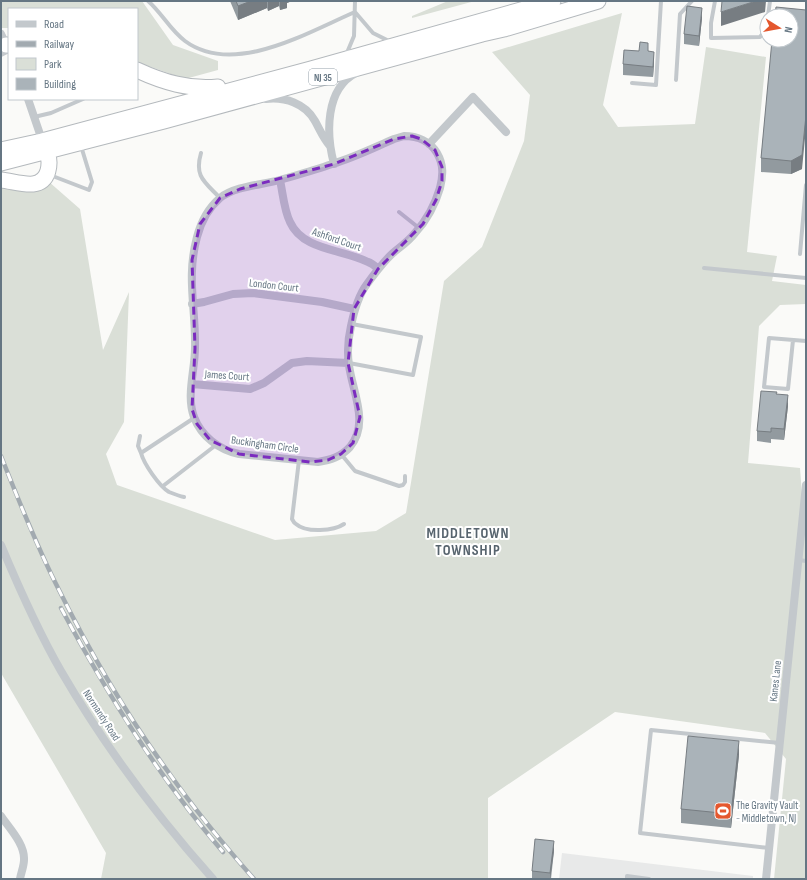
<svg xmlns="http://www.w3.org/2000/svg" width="807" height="880" viewBox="0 0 807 880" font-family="'Sofia Sans Condensed',sans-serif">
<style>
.built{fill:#e8e9e9}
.green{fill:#dadfd7}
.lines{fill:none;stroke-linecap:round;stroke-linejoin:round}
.highway-casing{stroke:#b4b9bd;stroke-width:17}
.lane{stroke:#c3c8cc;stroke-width:4}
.street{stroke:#c3c8cc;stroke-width:8}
.highway{stroke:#fff;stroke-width:15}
.rail-casing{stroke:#a2aab0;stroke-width:4.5}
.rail{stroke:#fff;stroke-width:3;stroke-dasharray:9;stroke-linecap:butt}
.wall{fill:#929a9f}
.shaded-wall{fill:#777d82}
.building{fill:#aab3b9;stroke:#777d82}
.marked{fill:#7b2cbf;fill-opacity:0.2;stroke:#7b2cbf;stroke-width:3;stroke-dasharray:8 5;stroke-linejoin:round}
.labels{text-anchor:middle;stroke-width:4;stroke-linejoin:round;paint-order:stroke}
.shield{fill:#fff;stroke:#939fa8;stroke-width:1}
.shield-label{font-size:10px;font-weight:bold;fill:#657683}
.street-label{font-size:11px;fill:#657683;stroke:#fff}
.poi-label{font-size:11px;fill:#657683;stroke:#fff;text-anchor:start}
.district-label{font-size:15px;font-weight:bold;letter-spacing:1px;fill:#57646e;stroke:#fff}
</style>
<rect width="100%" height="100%" fill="#fafaf8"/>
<path class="built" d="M562,853L753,876V879H559Z"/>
<path class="green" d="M1,1H142L173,45L218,61V70L185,79L137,62V9H9V28H1Z
M448,1H475L412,18V16Z
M622,13L603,105L618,127L695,124L706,47L766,57L747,252L777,256L772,281L806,285V304L780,305L759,326L748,463L800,468L806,548V879H774L786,759L765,733L615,712L488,798V879H101L106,853L1,673V185L32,176L48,181L80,209L103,350L129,292L124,422L106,454L117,485L275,540L376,531L406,513L444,281L482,247L524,141L530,95L492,52Z"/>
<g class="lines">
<g class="highway-casing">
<path id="highway" d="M6,45H9
M137,70C163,82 189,90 218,87
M1,150L42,141L311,69L553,1
M1,163L164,121L482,34L504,29L598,1
M1,180C11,181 23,185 33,184C50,182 51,163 47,150"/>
</g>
<path class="lane" d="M148,1C162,13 170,30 185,41C234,77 308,32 355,12
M715,1L711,23V38L760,37L767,28V26
M355,12L373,33L391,42
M768,16L770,1
M1,55L9,51
M346,55L354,36L355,1
M676,80L680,14L692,1
M632,83L656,85L661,1
M34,117L51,113L83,99
M201,153C194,177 205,182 220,198
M50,175L89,190L92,182L81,146
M399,212L419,228
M800,254L806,185
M704,268L806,278
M793,340L788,389L764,387L769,338L806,341
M349,363L413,375L421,337L352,324
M140,436L138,446L141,453
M341,454L355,471L399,486L403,485L405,482V476
M299,460L292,519C293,521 294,523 296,524C306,533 334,531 344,524
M163,486L216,445
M184,497C179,496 174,494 169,492C159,486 144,464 141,453L194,418
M799,560L806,561
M769,848L640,833L651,730L780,743
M627,879V876L649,879"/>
<path class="street" d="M1,34L7,47
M28,99L43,143
M266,99C285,97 305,103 315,121C320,130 323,138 330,146
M404,136C417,136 430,141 437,153C444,165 443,176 440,188C435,205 427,220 415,233C409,241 400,247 393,253C383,262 375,273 367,284C358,296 354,311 351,326C348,339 347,352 349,365C352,391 370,423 350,447C341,457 330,460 318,462L239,454C219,450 201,436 194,417C186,396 195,370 195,348C196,308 186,278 197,237C201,222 207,209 220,198C235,186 261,185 280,180C297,175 315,170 332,164C353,158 373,148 394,139Z
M429,144L473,97L506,132
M334,164C326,134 325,89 356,73
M280,180C283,194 284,210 290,222C303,251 343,249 368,262C372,263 375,266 378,269
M192,304L204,302L233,294L253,293L322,302L354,309
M192,384L250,389L264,383L292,363L307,361L348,363
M1,545C19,588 38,631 61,671C104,745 156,815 213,879
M1,816C9,828 25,844 24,860C24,866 21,873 20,879
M766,879L806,485"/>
<use href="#highway" class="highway"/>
<g class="rail-casing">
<path id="rail" d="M1,456C18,499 35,542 56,584C88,649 126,714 169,773C195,810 224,845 254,879
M61,608C107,694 159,778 223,852"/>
</g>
<use href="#rail" class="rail"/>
</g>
<path class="wall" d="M230,1H292L287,3V8L280,10L279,6L268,11L267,8L238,20Z
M776,7L802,169L791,174L761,172V158Z
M702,18L699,46L684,44V34Z
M639,51H648L654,62L653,77L623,75V64Z
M777,394L788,406L784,440L771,439V443L757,441V431Z
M739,755L731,828L681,823V809Z
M554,851L551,879H532V871Z"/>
<path class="shaded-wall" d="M251,1H267V8L238,20V6Z
M268,1H279V6L268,11Z
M280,1H292L287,3V8L280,10Z
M756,1H766L765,12L721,26V12Z
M702,8V18L699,46V36Z
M654,52V62L653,77V67Z
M806,115V128L802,169L791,174V161Z
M788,395V406L784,440V429Z
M739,741V755L731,828V814Z
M554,841V851L550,879V873Z"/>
<path class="building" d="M236,1H251L238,6Z
M722,1H756L721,12Z
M687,6L702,8L699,36L684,34Z
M776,7L806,10V115L802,155L791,161L761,158L772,40H791V16H775Z
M640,42L648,43V51L654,52L653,67L623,64L624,50L639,51Z
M761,391L777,392L776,394L788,395L784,429L771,428V432L757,431Z
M688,736L739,741L731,814L681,809Z
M535,839L554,841L550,873L532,871Z"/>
<path class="marked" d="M412,136L421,139L435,150L442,167V181L436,200L423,224L378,269L354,309L348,363L360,417L353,443L341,454L328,460L310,462L239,454L210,440L197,424L192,409L195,348L192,260L200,224L220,198L240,189L334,164L394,139Z"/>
<defs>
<g id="stadium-square" transform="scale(0.9)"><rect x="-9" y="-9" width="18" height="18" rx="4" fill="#e4572e" stroke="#fff"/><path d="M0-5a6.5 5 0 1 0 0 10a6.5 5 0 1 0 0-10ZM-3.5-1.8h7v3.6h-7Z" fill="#fff"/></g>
</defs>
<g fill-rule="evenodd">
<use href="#stadium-square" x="723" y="811"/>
</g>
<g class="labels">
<rect class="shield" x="309" y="69" width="28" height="16" rx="3"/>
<g class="shield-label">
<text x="323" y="81">NJ 35</text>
</g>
<g class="street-label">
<text transform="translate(337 239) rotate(19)" y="4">Ashford Court</text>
<text transform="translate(274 285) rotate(6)" y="4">London Court</text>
<text transform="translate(227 375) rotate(4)" y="4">James Court</text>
<text transform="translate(265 444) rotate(8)" y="4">Buckingham Circle</text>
<text transform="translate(775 681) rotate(-84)" y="4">Kanes Lane</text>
<text transform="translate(102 715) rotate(57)" y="4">Normandy Road</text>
</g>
<g class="poi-label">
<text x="736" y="809">The Gravity Vault<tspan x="736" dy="13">- Middletown, NJ</tspan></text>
</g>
<g class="district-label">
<text x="468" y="538">MIDDLETOWN<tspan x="468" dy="17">TOWNSHIP</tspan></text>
</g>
</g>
<rect width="807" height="880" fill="none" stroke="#657683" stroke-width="4"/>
<rect x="8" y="8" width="130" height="92" fill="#ffffff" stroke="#c1c8cd"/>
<rect x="16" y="21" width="20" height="6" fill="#c3c8cc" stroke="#c1c8cd"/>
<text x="44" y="28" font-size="12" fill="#657683">Road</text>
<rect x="16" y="41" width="20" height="6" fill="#a2aab0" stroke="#c1c8cd"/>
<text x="44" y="48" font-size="12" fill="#657683">Railway</text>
<rect x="16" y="58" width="20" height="12" fill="#dadfd7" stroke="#c1c8cd"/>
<text x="44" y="68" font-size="12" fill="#657683">Park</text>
<rect x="16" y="78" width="20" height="12" fill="#aab3b9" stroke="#c1c8cd"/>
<text x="44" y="88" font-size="12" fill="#657683">Building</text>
<g transform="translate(779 28) rotate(101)"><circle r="19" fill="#ffffff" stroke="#c1c8cd"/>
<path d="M0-3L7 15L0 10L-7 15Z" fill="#e4572e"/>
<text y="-6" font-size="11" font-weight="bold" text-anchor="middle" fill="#657683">N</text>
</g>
</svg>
